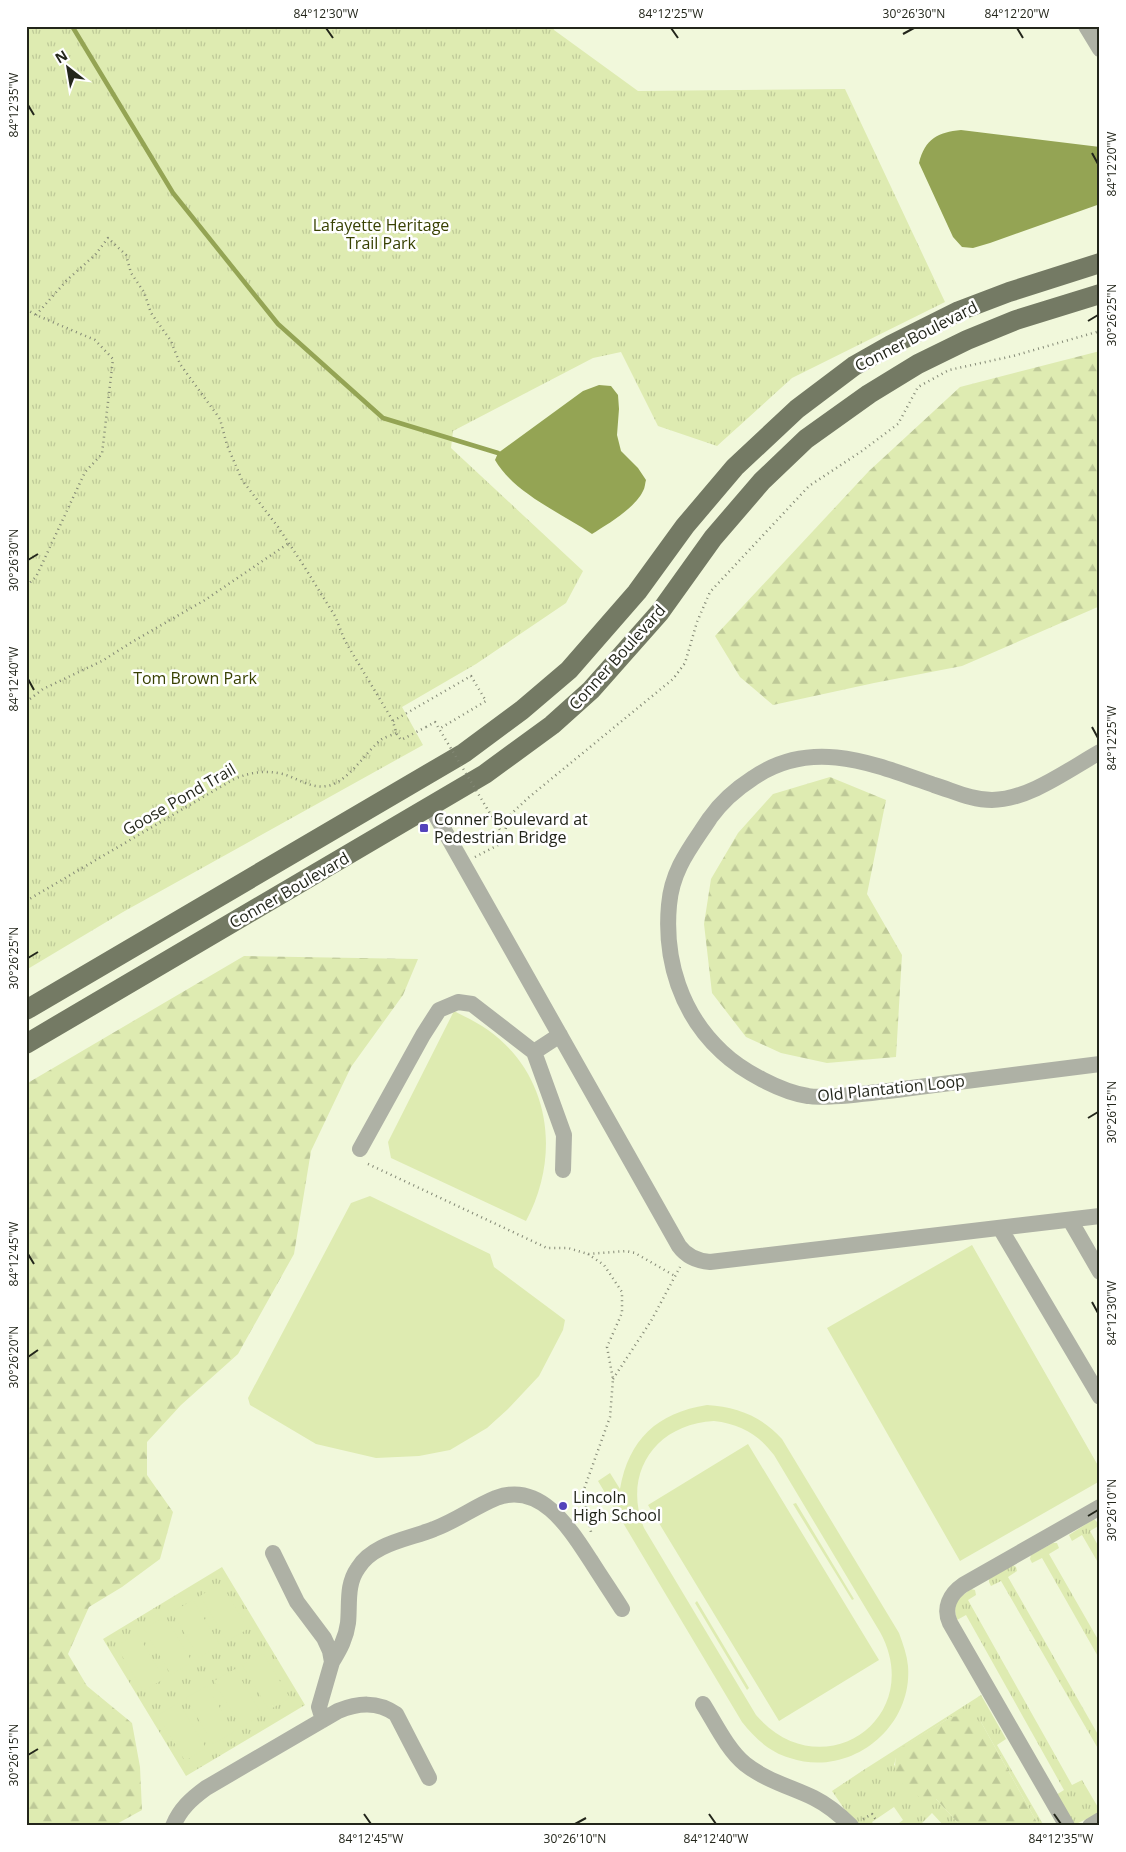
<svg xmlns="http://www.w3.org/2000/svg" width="1126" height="1852" viewBox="0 0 1126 1852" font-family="'Open Sans',sans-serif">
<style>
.grass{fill:url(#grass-tufts)}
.forest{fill:url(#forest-firs)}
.pitch{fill:#deebb1;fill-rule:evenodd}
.water{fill:#94a454}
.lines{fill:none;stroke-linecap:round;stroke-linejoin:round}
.stream{stroke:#94a454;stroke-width:4.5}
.path{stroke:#838875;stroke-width:2.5;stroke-dasharray:1 4;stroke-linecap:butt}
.minor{stroke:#aeb1a5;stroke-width:16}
.major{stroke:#747a64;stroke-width:20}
.path-bridge{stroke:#838875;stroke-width:2.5;stroke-dasharray:1 4;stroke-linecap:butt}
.ticks{fill:none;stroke:#23261b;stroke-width:2}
.poi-dot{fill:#5343bb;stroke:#fff;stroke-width:2}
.labels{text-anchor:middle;stroke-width:5;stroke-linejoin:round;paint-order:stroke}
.park-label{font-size:16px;fill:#384102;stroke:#fff}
.street-label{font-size:16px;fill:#23261b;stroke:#fff}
.poi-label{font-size:16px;fill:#23261b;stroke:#fff;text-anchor:start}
.neatline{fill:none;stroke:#23261b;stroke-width:2}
.ticks-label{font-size:12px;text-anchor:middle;fill:#23261b}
</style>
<defs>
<pattern id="grass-tufts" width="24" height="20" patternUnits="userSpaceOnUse" patternTransform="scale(1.25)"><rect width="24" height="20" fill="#deebb1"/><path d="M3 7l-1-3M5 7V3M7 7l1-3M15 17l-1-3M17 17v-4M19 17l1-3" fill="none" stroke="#bec998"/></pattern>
<pattern id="forest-firs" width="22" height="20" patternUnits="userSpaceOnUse" patternTransform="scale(1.25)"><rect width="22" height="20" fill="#deebb1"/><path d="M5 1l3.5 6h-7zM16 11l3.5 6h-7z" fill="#bec998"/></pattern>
</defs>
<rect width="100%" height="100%" fill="#f1f8db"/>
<path class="grass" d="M26,26H553L554,30L638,91L845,89L945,302L792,378L717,446L658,426L621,352L593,358L453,431L451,448L583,571L566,603L476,664L402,707L423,745L123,912L26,970Z
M1094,1519L1100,1525L1090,1531L1100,1549V1566L1082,1535L1072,1541L1069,1535Z
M1053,1543H1057L1059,1548L1049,1554L1100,1643V1660L1042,1558L1032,1563L1030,1559L1031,1555Z
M1013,1565L1016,1567L1017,1571L1008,1577L1100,1738V1752L1001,1581L991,1586L989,1582V1579Z
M222,1567L305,1705L186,1776L103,1639Z
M971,1589L975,1590L976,1595L968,1600L1072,1785L1082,1780L1099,1809L1097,1814L1076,1824L1074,1825L1056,1795L1064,1790L966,1615L957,1620C952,1601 957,1600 971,1589Z
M981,1695L1006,1739L997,1745L1044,1826H1039L981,1722L951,1717L898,1750L894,1765L936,1799L961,1826H944L932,1813L919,1826H895L903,1820L894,1807L872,1822L875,1826H856L832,1791L862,1771Z"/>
<path class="forest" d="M1100,351V606L962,666L874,683L773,705L740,677L715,636L869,471L960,387Z
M830,777L886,800L867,894L902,955L896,1057L827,1063L781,1053L746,1037L712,993L704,924L711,879L738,833L773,794Z
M244,956L418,959L403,995L351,1067L311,1151L294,1254L238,1354L181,1405L147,1442V1475L173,1512L160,1559L122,1587L89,1607L68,1654L87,1686L132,1723L140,1767L142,1810L113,1826H26V1084Z
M969,1715L981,1722L1039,1826H961L936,1799H922C900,1782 891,1780 897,1750L951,1717Z"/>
<path class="pitch" d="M454,1011C465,1017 477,1022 488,1030C551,1075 561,1156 526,1221L391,1158L388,1142Z
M370,1196L490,1254L494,1267L565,1320L563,1330L539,1376L508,1409L487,1428L450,1450L419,1456L376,1458L316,1444L250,1405L248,1398L351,1203Z
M972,1245L1100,1469V1481L960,1561L827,1328Z
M707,1405C737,1407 761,1416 782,1439L899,1633C903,1644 907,1655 908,1666C913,1729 849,1778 790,1758C769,1752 755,1738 742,1722L598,1481L610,1473L620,1489C629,1439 657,1413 707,1405ZM714,1421C740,1424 758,1434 774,1455L880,1632C927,1718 822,1791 756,1715L644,1528C622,1474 655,1424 714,1421Z
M748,1444L879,1660L779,1721L648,1505Z
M796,1503L854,1599L852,1600L793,1504Z
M221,1583L248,1629L227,1641L200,1596Z
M193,1600L220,1645L199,1658L172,1612Z
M697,1601L749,1688L747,1690L695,1603Z
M165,1616L192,1662L171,1675L144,1629Z
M137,1633L164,1679L143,1691L116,1646Z
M263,1653L290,1698L269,1710L242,1665Z
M235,1669L262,1715L241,1727L214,1681Z
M207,1686L234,1732L213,1744L186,1698Z
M179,1703L206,1748L185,1761L158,1715Z"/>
<path class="water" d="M961,130L1100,147V204L990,243L973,248L962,247L953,237L919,163C925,139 938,132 961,130Z
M599,385L611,386L618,395L619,409L617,435L621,451L638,468L646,480C645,483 645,488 643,491C635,508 608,524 592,534C561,513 514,493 495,460L498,453L583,391Z"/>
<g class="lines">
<path class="stream" d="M72,26L173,193L278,324L383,418L498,453"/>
<path class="path" d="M26,309L36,315L95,340L113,359L102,454L85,472L36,577L26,586
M36,315L67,280L95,255L108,238L126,255L131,273L144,292L151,313L171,341L180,364L220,419L227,445L242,480L278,527L302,563L335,616L345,641L393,721L396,733L401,740L426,727
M26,702L43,689L102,661L132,642L205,600L289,543
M393,721L471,676L486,701L439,729
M475,857L502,843L509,816L528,798L673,679L685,663L697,622L710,592L809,486L862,451L898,424L918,387L949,370L1013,356L1100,331
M26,901L234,779C251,772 265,770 283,774C297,778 311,789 327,786C348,783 366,751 382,739C386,737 392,735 396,733
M368,1164L547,1248H568L588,1254L626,1251L635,1253L675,1276
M588,1254L604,1265L622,1292V1313L607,1347L613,1379L610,1417L583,1492L591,1532
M613,1379L651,1321L680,1267
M863,1819L872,1814L876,1820"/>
<path class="minor" d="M1086,26L1100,49
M1100,752C1068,770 1028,800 992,800C971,800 954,791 934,785C874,764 812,737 753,778C736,789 722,801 710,818C691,847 672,869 669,905C664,960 681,1014 722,1052C742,1071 781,1092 808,1096C819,1098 831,1096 841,1096C864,1094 888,1091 911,1088C974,1080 1037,1072 1100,1064
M431,807L679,1246C687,1257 697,1261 710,1262L1100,1216
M534,1052L564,1135L563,1170
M360,1149L423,1035L439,1010L458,1002L472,1004L534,1052L560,1035
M1070,1220L1100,1272
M1000,1228L1100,1397
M273,1553L297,1602L324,1638L330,1651L332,1662L319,1707L323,1720
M332,1662C340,1649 346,1638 348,1623C350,1604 346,1585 358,1568C373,1543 410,1539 434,1529C456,1521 474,1507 496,1498C541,1481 570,1529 591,1561C601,1577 612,1593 622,1609
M703,1704C715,1723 727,1749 745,1764C765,1780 791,1787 814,1798C828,1805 840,1815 851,1826
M173,1826C180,1809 191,1799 206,1788L338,1711C358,1703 377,1701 396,1714L429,1778
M1067,1826L950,1623C943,1608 950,1594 963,1585L1100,1507
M1090,1826L1100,1820"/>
<path class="major" d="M26,1010L464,753L522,710L569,670L637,592L685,526L735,467L797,409L854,366L891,345L959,311L1009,292L1100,263
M26,1044L485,774L552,725L591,690L660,612L713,538L762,481L806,439L869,394L918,364L967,340L1016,320L1100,294"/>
<path class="path-bridge" d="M426,727L435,722L503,835"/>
</g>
<path class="ticks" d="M326,28L333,38M671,28L678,38M1017,28L1023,38M903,34L914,28M28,105L34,115M1092,153L1098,164M1088,321L1098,315M28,560L38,554M28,679L34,690M1092,727L1098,738M28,958L38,952M1088,1118L1098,1112M28,1254L34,1264M1092,1302L1098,1313M28,1357L38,1350M1088,1516L1098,1510M28,1755L38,1749M364,1814L371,1824M709,1814L716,1824M1054,1814L1061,1824M575,1824L586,1818"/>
<g class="poi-dot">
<rect x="419" y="823" width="10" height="10" rx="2.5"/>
<circle cx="563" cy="1506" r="5"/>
</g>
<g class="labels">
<g class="park-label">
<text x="381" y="231">Lafayette Heritage<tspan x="381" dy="18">Trail Park</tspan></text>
<text x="195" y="684">Tom Brown Park</text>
</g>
<g class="street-label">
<text transform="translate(916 336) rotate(-27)" y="6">Conner Boulevard</text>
<text transform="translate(617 657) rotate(-48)" y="6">Conner Boulevard</text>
<text transform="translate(179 799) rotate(-30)" y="6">Goose Pond Trail</text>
<text transform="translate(289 890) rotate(-30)" y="6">Conner Boulevard</text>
<text transform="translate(891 1088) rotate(-6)" y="6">Old Plantation Loop</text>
</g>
<g class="poi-label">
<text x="434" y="825">Conner Boulevard at<tspan x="434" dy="18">Pedestrian Bridge</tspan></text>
<text x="573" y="1503">Lincoln<tspan x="573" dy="18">High School</tspan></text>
</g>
</g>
<rect width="1126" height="1852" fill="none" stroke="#ffffff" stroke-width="55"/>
<g transform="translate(68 68) rotate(329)" stroke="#ffffff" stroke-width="4" paint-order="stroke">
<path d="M0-4L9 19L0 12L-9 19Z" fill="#23261b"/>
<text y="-8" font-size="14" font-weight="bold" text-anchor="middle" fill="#23261b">N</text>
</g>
<rect x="28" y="28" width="1070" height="1796" class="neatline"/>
<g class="ticks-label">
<text x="326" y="18">84°12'30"W</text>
<text x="671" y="18">84°12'25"W</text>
<text x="914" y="18">30°26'30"N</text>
<text x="1017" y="18">84°12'20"W</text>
<text transform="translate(14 105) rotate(-90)" y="4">84°12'35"W</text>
<text transform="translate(1112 164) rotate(-90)" y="4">84°12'20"W</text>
<text transform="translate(1112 315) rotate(-90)" y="4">30°26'25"N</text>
<text transform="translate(14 560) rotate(-90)" y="4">30°26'30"N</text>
<text transform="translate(14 679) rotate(-90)" y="4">84°12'40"W</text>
<text transform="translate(1112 738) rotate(-90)" y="4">84°12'25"W</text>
<text transform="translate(14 958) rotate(-90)" y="4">30°26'25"N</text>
<text transform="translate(1112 1112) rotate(-90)" y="4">30°26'15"N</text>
<text transform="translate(14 1254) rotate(-90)" y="4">84°12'45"W</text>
<text transform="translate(1112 1313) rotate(-90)" y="4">84°12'30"W</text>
<text transform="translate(14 1357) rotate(-90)" y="4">30°26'20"N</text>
<text transform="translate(1112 1510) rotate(-90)" y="4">30°26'10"N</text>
<text transform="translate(14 1755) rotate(-90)" y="4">30°26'15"N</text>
<text x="371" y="1843">84°12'45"W</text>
<text x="575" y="1843">30°26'10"N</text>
<text x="716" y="1843">84°12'40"W</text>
<text x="1061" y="1843">84°12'35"W</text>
</g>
</svg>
